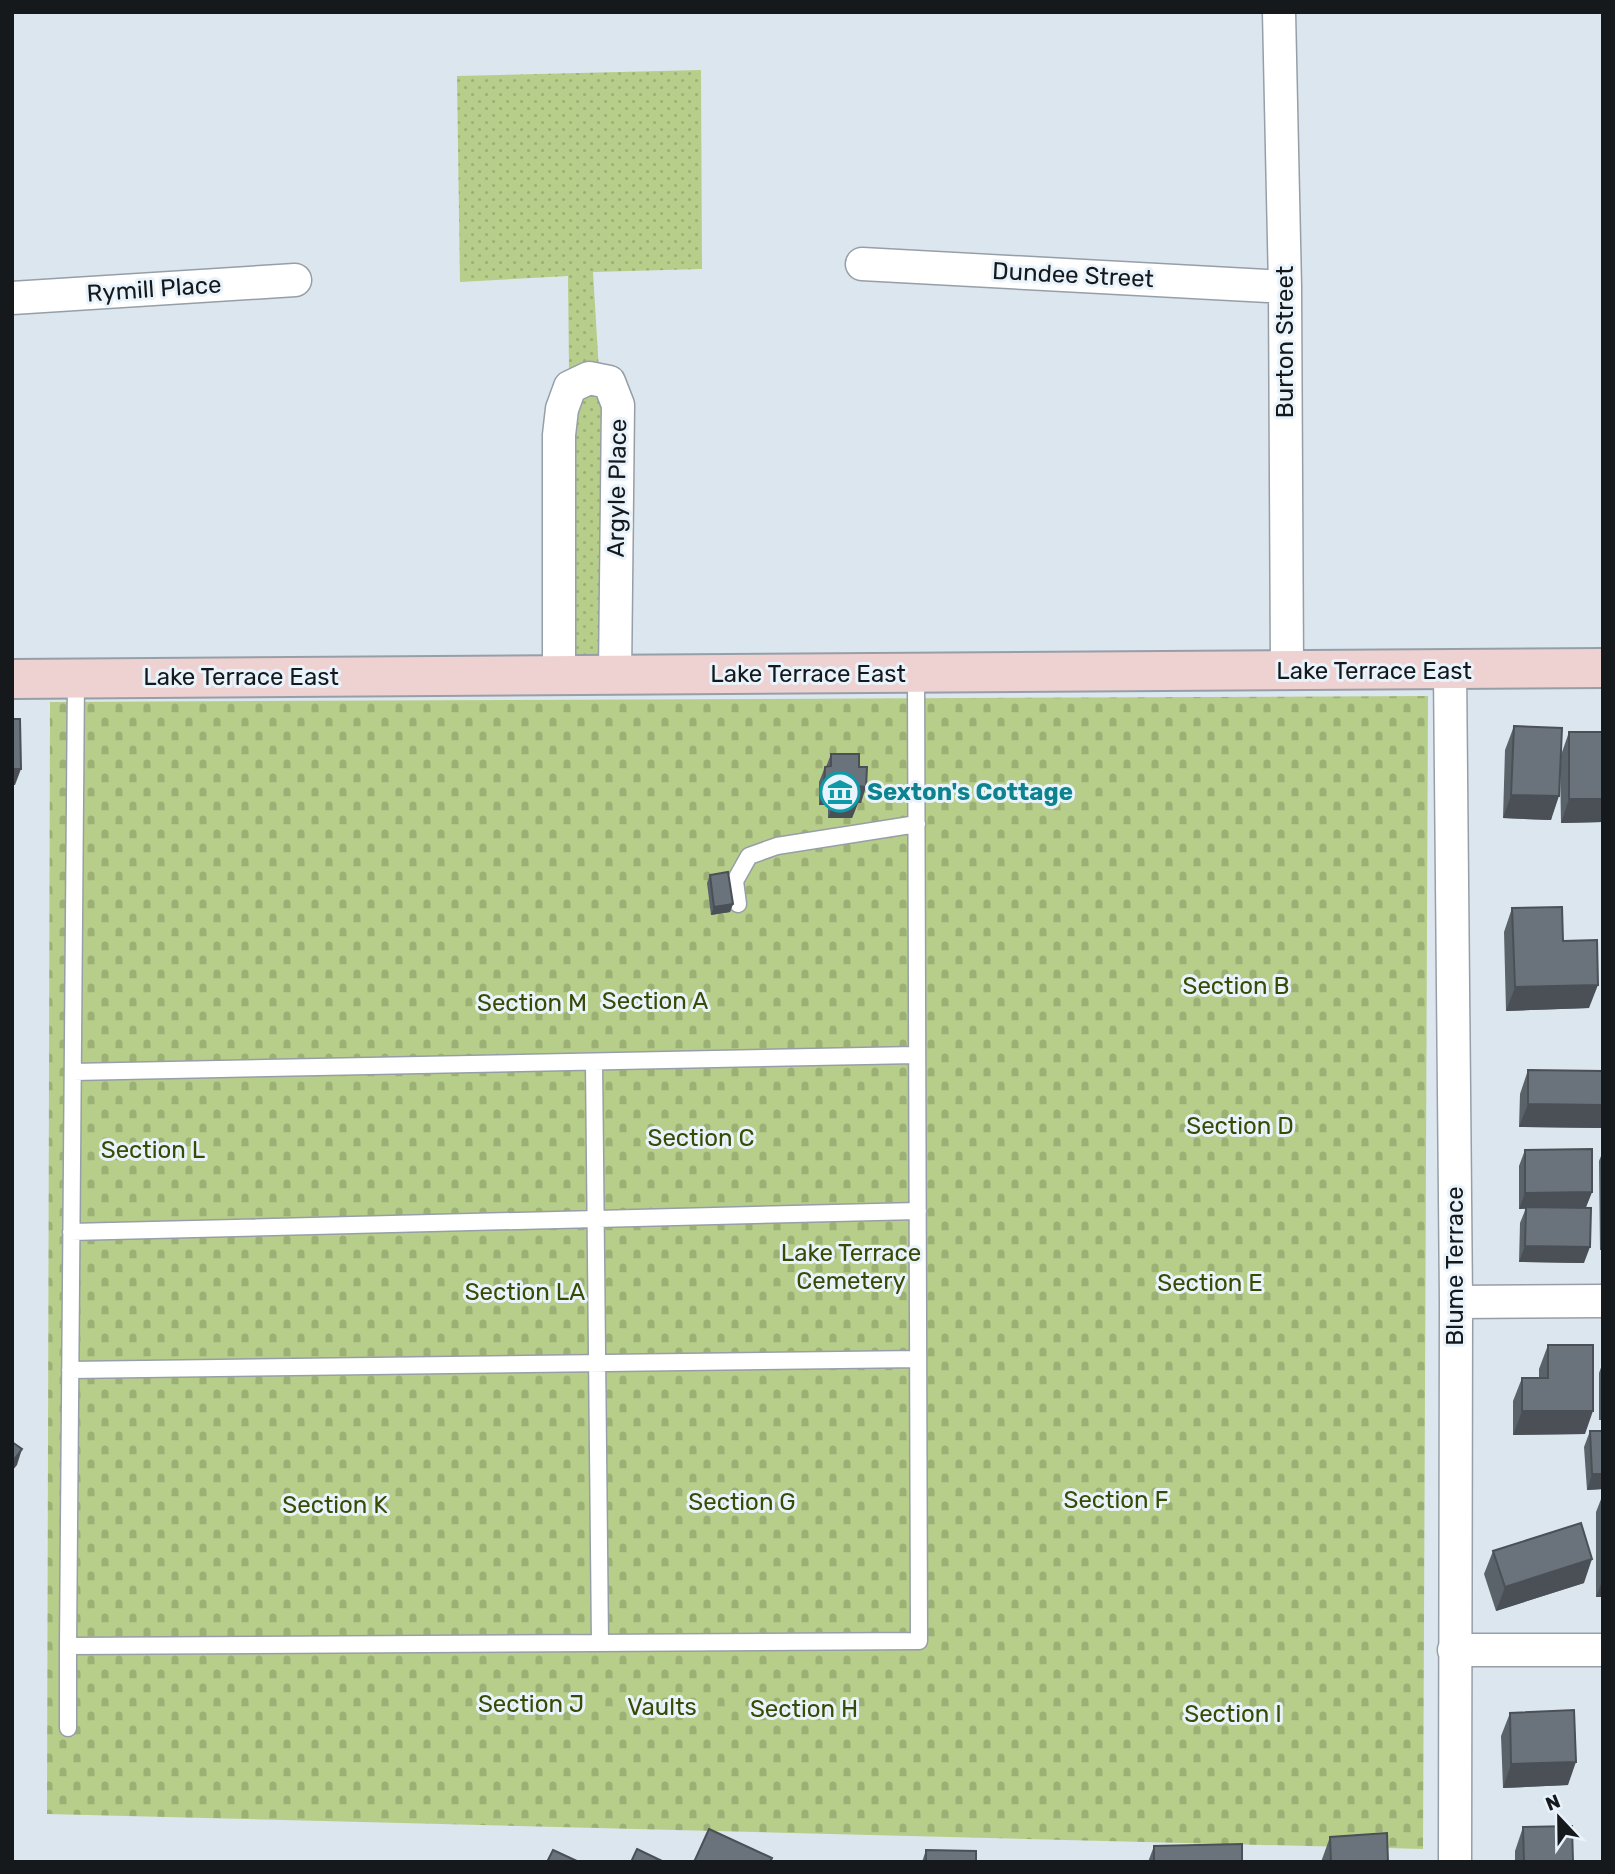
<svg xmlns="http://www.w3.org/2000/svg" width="1615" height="1874" viewBox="0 0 1615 1874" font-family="Rubik,sans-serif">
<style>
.grass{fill:url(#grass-dots)}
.cemetery{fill:url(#cemetery-stones)}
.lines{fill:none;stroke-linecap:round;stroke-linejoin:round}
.lane-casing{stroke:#969fa7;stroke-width:19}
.street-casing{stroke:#969fa7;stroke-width:35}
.secondary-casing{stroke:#969fa7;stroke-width:42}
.lane{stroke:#fff;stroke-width:16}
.street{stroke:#fff;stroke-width:32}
.secondary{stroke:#eed1d1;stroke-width:38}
.wall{fill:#5b636a}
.shaded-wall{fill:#4a5056}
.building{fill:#6a737b;stroke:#4a5056;stroke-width:2}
.labels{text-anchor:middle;stroke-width:6;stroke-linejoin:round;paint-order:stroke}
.street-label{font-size:24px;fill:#15191c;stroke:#e9f3fc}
.culture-label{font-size:24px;font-weight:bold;fill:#0d838f;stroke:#e9f3fc;text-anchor:start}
.park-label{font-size:24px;fill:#394a04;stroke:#e9f3fc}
</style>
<defs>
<pattern id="grass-dots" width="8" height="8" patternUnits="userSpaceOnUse" patternTransform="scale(1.75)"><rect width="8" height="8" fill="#b7ce8a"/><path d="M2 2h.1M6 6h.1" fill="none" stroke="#9cb076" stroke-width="1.8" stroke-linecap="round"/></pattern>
<pattern id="cemetery-stones" width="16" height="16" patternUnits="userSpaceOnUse" patternTransform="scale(1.75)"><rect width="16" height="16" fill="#b7ce8a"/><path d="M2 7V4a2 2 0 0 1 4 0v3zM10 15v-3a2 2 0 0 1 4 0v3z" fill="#9cb076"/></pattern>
</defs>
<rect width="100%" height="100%" fill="#dce6ef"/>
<path class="grass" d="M701,70L702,269L593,272L599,371L569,372L568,276L460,282L457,76Z
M604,387L609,670L565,672L574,392Z"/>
<path class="cemetery" d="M1428,696L1423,1849L47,1814L50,702Z"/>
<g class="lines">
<g class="lane-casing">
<path id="lane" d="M76,678L68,1646L919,1641L916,674
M738,904L735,881L749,856L777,846L917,824
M594,1062L600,1643
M73,1072L916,1055
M71,1232L918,1211
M70,1370L918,1359
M68,1728V1646"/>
</g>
<g class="street-casing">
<path id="street" d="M1279,12L1285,287L1287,671
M862,264L1285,287
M12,298L295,280
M1450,670L1456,1302L1455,1862
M559,676V435L562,409L570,387L589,378L609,382L618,405L615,675
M1456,1302L1603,1301
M1454,1650H1603"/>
</g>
<g class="secondary-casing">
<path id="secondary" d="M12,679L1603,668"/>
</g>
<use href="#lane" class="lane"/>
<use href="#street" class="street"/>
<use href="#secondary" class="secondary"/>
</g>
<path class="wall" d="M1514,726L1561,755L1569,732H1603V822L1561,823L1560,763L1551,820L1503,818L1505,750Z
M831,754L861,803H858L852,818H828V805H819V782L825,767H826Z
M710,875L733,904L730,912L711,915L707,883Z
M1512,908L1563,941L1589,1008L1506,1011L1504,932Z
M1528,1070L1603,1071V1128L1519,1127L1520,1094Z
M1525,1150L1592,1192L1586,1207L1561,1208L1584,1263L1519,1262L1520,1223L1526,1208L1519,1209V1166Z
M1603,1151V1250H1600L1599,1161Z
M1548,1345L1585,1434L1513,1435V1401L1522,1378H1539V1369Z
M1603,1362V1420H1599V1373Z
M1590,1431H1603V1489L1587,1490L1584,1447Z
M1603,1494V1597H1596V1512Z
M1493,1551L1584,1583L1496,1611L1484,1574Z
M1510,1713L1568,1785L1503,1788L1501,1736Z
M1523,1827L1573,1862H1515V1851Z
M1330,1837L1388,1862H1321Z
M1154,1846L1242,1862H1148Z
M926,1850L976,1862H922Z"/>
<path class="shaded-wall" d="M12,769H21L15,785H12Z
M858,786L866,787L861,803H858L852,818H828L834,802Z
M824,790H834L828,805H819Z
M1511,795L1559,796L1551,820L1503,818Z
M1569,799H1603V822L1561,823Z
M733,904L730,912L711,915L714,907Z
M1598,985L1589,1008L1506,1011L1515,987Z
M1528,1104L1603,1105V1128L1519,1127Z
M1592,1192L1586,1207L1519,1209L1525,1193Z
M1525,1246L1590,1247L1584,1263L1519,1262Z
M1522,1411H1593L1585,1434L1513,1435Z
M22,1449L17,1465L12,1471V1462Z
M1592,1474H1603V1489L1587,1490Z
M1592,1559L1584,1583L1496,1611L1505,1587Z
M1603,1579V1597H1596Z
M1576,1762L1568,1785L1503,1788L1511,1764Z"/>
<path class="building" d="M12,719H20L21,769H12Z
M1514,726L1562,728L1559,796L1511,795Z
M1569,732H1603V799H1569Z
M831,754H859V767H867L866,787L858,786V802H834V790H824L825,767L831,766Z
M728,872L733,904L714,907L710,875Z
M1562,907L1563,941L1597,940L1598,985L1515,987L1512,908Z
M1528,1070L1603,1071V1105L1528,1104Z
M1592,1149V1192L1525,1193V1150Z
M1526,1207L1591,1208L1590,1247L1525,1246Z
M1548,1345H1593V1411H1522V1378H1548Z
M1590,1431H1603V1474H1592Z
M12,1442L22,1449L12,1462Z
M1581,1523L1592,1559L1505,1587L1493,1551Z
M1574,1710L1576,1762L1511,1764L1510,1713Z
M1572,1826L1573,1862H1524L1523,1827Z
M709,1829L772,1858L770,1862H694Z
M1387,1833L1388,1862H1331L1330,1837Z
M1242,1844V1862H1154V1846Z
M637,1849L664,1862H631Z
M553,1850L579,1862H547Z
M926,1850L976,1851V1862H926Z"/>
<defs>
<g id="museum-ring" transform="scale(2.0125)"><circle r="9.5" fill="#e9f3fc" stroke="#0f9aa8" stroke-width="1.5"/><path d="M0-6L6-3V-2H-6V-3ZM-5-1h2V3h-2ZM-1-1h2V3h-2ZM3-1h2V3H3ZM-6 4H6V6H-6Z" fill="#0f9aa8"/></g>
</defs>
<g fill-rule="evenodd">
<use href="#museum-ring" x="840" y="792"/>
</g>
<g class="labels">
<g class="street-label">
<text transform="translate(1073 275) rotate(3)" y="8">Dundee Street</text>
<text transform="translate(154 289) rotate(-4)" y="8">Rymill Place</text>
<text transform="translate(1285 342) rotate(-90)" y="8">Burton Street</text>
<text transform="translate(617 488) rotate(-89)" y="8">Argyle Place</text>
<text x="1374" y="679">Lake Terrace East</text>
<text x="808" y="682">Lake Terrace East</text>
<text x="241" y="685">Lake Terrace East</text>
<text transform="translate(1455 1266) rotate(-90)" y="8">Blume Terrace</text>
</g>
<g class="culture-label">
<text x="867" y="800">Sexton's Cottage</text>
</g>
<g class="park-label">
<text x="1236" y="994">Section B</text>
<text x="655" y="1009">Section A</text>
<text x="532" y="1011">Section M</text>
<text x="1240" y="1134">Section D</text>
<text x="701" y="1146">Section C</text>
<text x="153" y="1158">Section L</text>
<text x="851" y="1261">Lake Terrace<tspan x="851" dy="28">Cemetery</tspan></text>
<text x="1210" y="1291">Section E</text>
<text x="525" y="1300">Section LA</text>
<text x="1116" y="1508">Section F</text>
<text x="742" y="1510">Section G</text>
<text x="335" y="1513">Section K</text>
<text x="531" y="1712">Section J</text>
<text x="662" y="1715">Vaults</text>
<text x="804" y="1717">Section H</text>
<text x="1233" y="1722">Section I</text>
</g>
</g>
<rect width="1615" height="1874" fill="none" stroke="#15191c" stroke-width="28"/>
<g transform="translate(1559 1818) rotate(338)" stroke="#e9f3fc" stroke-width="5" paint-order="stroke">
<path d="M0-5L12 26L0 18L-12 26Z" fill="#15191c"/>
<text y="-10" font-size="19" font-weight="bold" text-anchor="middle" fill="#15191c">N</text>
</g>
</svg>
